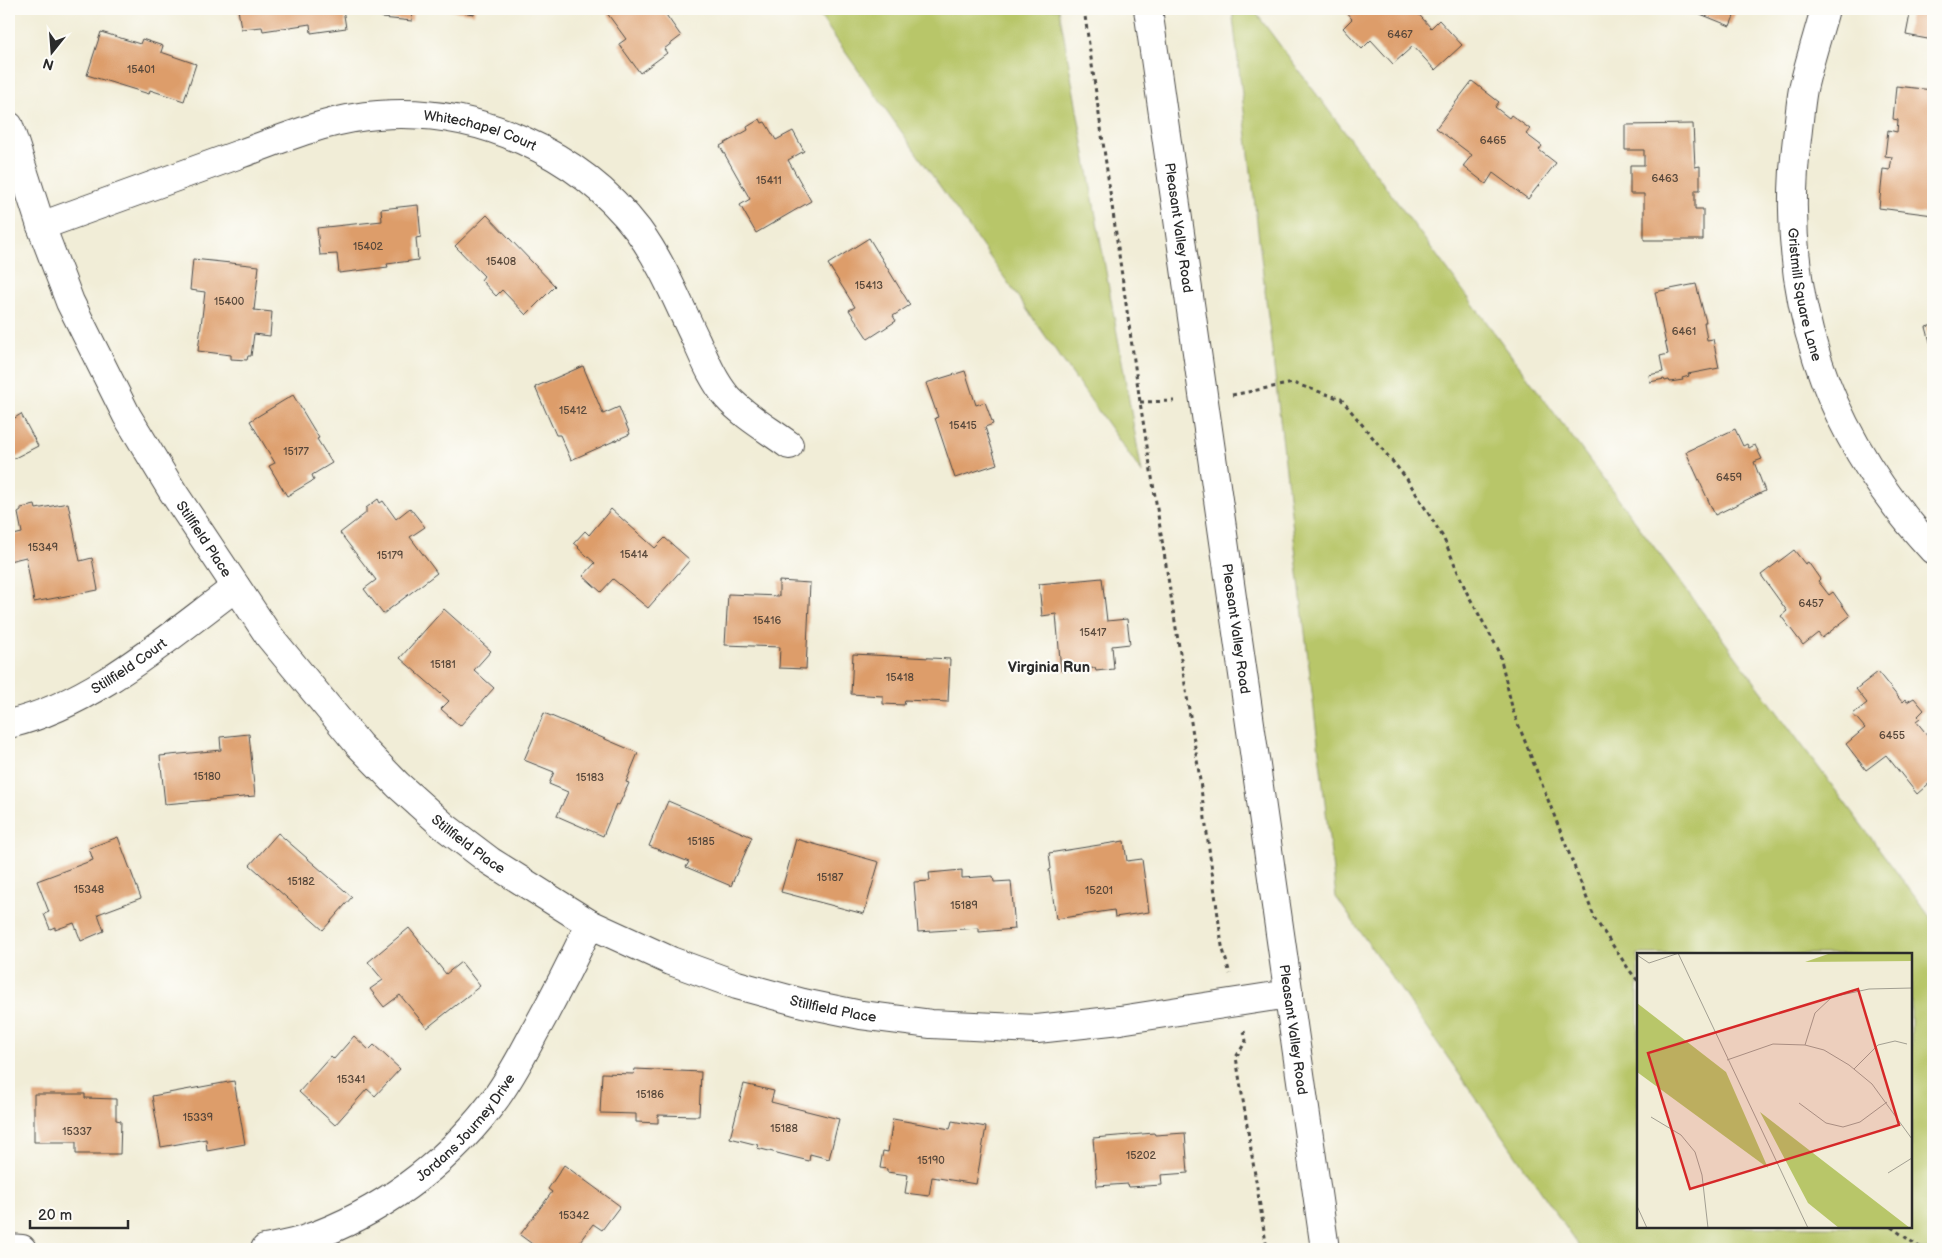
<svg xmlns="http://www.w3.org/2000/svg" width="1942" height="1258" viewBox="0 0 1942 1258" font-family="'Balsamiq Sans',sans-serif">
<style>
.green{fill:#b8c669;stroke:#72784a;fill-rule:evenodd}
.building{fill:#dd9d6a}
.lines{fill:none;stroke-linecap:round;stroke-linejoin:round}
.minor-casing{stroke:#494845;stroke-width:30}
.major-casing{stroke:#494845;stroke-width:30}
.path{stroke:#494845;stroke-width:3;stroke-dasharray:4 4;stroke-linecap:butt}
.minor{stroke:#fff;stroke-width:28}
.major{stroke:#fff;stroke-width:28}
.labels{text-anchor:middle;stroke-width:4.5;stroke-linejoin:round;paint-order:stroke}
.number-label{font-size:11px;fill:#58483b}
.street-label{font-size:14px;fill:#2b2b2b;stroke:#fdfcf7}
.neighbourhood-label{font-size:15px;font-weight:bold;fill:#2b2b2b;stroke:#fdfcf7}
.inset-road{fill:none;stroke:#a29f92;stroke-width:1}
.view{fill:#d62828;fill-opacity:0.15;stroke:#d62828;stroke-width:2.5}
.inset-edge{fill:none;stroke:#2b2b2b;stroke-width:2.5}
</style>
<rect width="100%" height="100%" fill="#fdfcf7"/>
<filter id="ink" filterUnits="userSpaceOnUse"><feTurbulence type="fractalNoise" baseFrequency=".02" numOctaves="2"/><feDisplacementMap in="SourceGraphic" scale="10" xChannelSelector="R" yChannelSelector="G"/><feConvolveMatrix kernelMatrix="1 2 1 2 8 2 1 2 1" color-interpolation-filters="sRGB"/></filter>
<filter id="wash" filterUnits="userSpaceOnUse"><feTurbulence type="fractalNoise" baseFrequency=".0096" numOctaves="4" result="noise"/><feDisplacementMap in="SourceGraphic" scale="20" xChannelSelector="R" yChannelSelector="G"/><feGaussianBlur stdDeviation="1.12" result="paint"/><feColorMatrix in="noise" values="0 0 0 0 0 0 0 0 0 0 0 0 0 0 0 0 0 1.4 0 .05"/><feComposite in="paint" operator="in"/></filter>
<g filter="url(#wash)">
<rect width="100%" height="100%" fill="#f1edd7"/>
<path class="green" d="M815,9H1059L1142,473Z
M1232,9H1253L1933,921V1249H1581L1336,897ZM1638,954H1911V1227H1638Z"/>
<g id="blocks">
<path class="building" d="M238,9H343L346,28L311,33L310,24L263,31L262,27L241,29Z
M383,9H413L412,21L382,18Z
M441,9H475L474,14Z
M604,9H662L681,36L664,49L667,53L640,73L619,44L626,39Z
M1343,9H1414L1431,28L1439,20L1462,45L1435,70L1413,46L1393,64L1371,40L1362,49L1343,28L1352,19Z
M1688,9H1737L1730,26Z
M1911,9H1933V40L1906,35Z
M101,32L140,44L142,39L163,46L161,52L196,64L184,101L150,90L149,94L87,75Z
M1472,81L1499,102L1495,107L1509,118L1511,115L1530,129L1526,134L1542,146L1539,150L1556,163L1528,199L1493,173L1486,184L1463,166L1472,155L1436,128Z
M1896,86L1933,90V215L1879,208L1883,169L1890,170L1892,157L1885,156L1888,130L1897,132L1898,120L1893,119Z
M760,119L762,123L765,122L776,140L793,131L804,151L788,160L811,201L756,233L740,205L750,199L720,146L748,130L747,127Z
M1693,124L1695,167L1700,166V190H1695V209H1703V240H1644V194H1630V165H1644V150H1625V125Z
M418,205L421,237L416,238L418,260L387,264L388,267L339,273L337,254L320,255L317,228L382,221L381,209Z
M487,215L555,286L526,315L502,290L496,296L481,280L484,276L455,246Z
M869,238L910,305L893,316L896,321L868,339L849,310L855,307L828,264Z
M193,259L259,266L254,310L272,312L270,336L254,334L251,356H248L247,360L231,359V355L198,351L205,292L190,290Z
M1696,284L1706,322H1704L1707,340L1713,339L1719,368L1688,374L1689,376L1682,378L1683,380L1670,382L1669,380L1665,381L1664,379L1650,382L1649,375L1663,372L1660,356L1668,354L1655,292Z
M1933,325V353L1926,327Z
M583,366L603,414L619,407L630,434L571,460L560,435H556L535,387Z
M965,371L976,405L985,402L993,424L985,427L997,464L955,478L935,418L938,417L926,383Z
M293,395L319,438L317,439L332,463L312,475L314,480L287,496L269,466L275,463L250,421Z
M9,411L13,419L21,414L38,446L9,461Z
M1735,429L1743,446L1747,444L1749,448L1755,445L1762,459L1754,462L1765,491L1715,515L1686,452Z
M378,499L380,503L383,501L396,519L410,508L425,527L410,537L437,573L383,614L364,589L376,580L340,533L366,513V508Z
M68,503L80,561L92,558L98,590L34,602L26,557L9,561V536L22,533L18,513L21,511V508L35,505L36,509Z
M611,509L655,548L665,538L690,560L648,608L613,579L601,592L583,576L595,563L578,548L579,547L574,543L585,531L589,535Z
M1794,550L1805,564L1808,562L1820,579L1818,581L1829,595L1833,592L1850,616L1822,638L1818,633L1803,645L1781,616L1787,611L1761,575Z
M1102,578L1107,621L1127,619L1130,644L1112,646L1114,669L1096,671L1095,668L1061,671L1056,614L1042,616L1039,584Z
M779,581L810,583L806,669L779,668L780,647L725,645L728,594L779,596Z
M444,609L491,651L474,670L494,688L460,726L441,709L449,701L400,658Z
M853,654L950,659L948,702L905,700L904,705L883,704V696L851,694Z
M1878,672L1902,702L1905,699L1907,702L1914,698L1924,710L1918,716L1920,718L1916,721L1933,742V780L1917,794L1886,755L1866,770L1846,744L1865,728L1853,714L1867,703L1856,689Z
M544,713L638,753L626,782L629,783L619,805L616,804L603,836L557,816L568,792L549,784L554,772L524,760Z
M249,734L255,796L165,804L160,756L221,750L220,737Z
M668,801L752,837L731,886L686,867L689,862L649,846Z
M278,833L352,897L323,930L250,865Z
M118,837L141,898L98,914L104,931L81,941L74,923L55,930V927L50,929L44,914L49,912L37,881L93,860L89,848Z
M796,839L879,862L864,914L781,892Z
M1124,841L1127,861L1142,859L1149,912L1115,917L1114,910L1056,919L1049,870L1051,869L1049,853Z
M962,870V878L993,876L994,882L1011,881L1015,929L979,932V928L918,932L914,882L930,881L929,873Z
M409,928L446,974L461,962L480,986L427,1028L400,995L384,1007L370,989L383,980L368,962Z
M354,1036L369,1050L374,1045L400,1069L375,1096L367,1089L335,1125L299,1092L331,1056L334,1059Z
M635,1069L701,1072L699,1116L658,1115V1123L636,1122V1114L600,1113L602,1073L634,1074Z
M234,1081L245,1144L207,1151L206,1139L161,1147L152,1096Z
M744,1084L774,1091L771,1102L839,1119L829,1159L810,1154L809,1161L757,1148L758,1145L730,1138Z
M34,1094H85V1098L116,1099V1120L121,1121L120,1154H76V1142H34Z
M893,1119L950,1129L952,1121L986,1127L976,1184L932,1177L929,1196L905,1193L908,1175L887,1172V1169L880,1168L883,1151L888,1152Z
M1154,1133L1155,1135L1185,1133L1188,1173L1161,1175L1162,1185L1129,1187L1128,1184L1097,1186L1093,1138Z
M564,1165L620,1206L602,1230L593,1224L574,1249H539L520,1235L552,1192L548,1189Z"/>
</g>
</g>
<g filter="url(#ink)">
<use href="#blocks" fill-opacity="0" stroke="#494845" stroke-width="1"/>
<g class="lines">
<g class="minor-casing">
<g id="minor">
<path id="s1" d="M1825,9C1818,35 1809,62 1803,89C1800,105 1799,122 1797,138C1778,295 1825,434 1933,550"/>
<path id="s2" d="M9,126L41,226L70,302L127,416L173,492L269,636L359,745L398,785L445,827L490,861L590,924L671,961L737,985L803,1003L861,1015L931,1024L1037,1029L1120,1020L1289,994"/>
<path id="s3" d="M41,226C106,202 172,179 237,155C283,139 329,118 378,115C477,107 578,152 638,230C663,264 678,303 696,340C705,360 713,380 727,397C744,416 769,430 789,445"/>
<path id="s4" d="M9,724C94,704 167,638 236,587"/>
<path d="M9,1248L22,1249"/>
<path id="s5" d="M265,1249C279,1246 293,1244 306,1239C378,1214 443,1167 490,1106C507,1084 520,1060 533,1035C553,999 572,962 590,924"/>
</g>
</g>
<g class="major-casing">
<g id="major">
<path id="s6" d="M1148,9L1325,1249"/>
</g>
</g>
<path class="path" d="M1084,9L1140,402L1198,766L1222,946L1230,974
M1232,395L1293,383L1341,399L1407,479L1443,537L1467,593L1499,651L1513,711L1595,919L1630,971L1638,981
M1140,402L1174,401
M1244,1031L1246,1041L1236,1057L1267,1249
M1891,1227L1922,1249"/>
<use href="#minor" class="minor"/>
<use href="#major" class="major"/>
</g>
</g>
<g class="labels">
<g class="number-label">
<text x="1400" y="38">6467</text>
<text x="141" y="73">15401</text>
<text x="1493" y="144">6465</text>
<text x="1665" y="182">6463</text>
<text x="769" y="184">15411</text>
<text x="368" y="250">15402</text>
<text x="501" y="265">15408</text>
<text x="869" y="289">15413</text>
<text x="229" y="305">15400</text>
<text x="1684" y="335">6461</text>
<text x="573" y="414">15412</text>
<text x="963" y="429">15415</text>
<text x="296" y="455">15177</text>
<text x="1729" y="481">6459</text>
<text x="43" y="551">15349</text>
<text x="634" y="558">15414</text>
<text x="390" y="559">15179</text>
<text x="1811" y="607">6457</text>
<text x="767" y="624">15416</text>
<text x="1093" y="636">15417</text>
<text x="443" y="668">15181</text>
<text x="900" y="681">15418</text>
<text x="1892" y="739">6455</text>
<text x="207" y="780">15180</text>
<text x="590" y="781">15183</text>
<text x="701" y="845">15185</text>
<text x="830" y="881">15187</text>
<text x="301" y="885">15182</text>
<text x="89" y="893">15348</text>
<text x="1099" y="894">15201</text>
<text x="964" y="909">15189</text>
<text x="351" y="1083">15341</text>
<text x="650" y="1098">15186</text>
<text x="198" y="1121">15339</text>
<text x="784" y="1132">15188</text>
<text x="77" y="1135">15337</text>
<text x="1141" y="1159">15202</text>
<text x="931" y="1164">15190</text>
<text x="574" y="1219">15342</text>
</g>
<g class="street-label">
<text dy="5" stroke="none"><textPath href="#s3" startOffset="460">Whitechapel Court</textPath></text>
<text dy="5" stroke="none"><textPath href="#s6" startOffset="221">Pleasant Valley Road</textPath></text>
<text dy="5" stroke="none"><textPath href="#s1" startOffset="290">Gristmill Square Lane</textPath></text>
<text dy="5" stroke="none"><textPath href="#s2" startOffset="459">Stillfield Place</textPath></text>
<text dy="5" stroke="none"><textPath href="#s6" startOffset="626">Pleasant Valley Road</textPath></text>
<text dy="5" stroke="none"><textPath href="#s4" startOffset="134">Stillfield Court</textPath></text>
<text dy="5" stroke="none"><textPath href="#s2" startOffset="865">Stillfield Place</textPath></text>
<text dy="5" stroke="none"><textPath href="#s2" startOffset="1269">Stillfield Place</textPath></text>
<text dy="5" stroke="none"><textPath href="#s6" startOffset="1031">Pleasant Valley Road</textPath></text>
<text dy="5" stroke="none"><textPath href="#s5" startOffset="240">Jordans Journey Drive</textPath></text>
</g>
<g class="neighbourhood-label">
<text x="1049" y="672">Virginia Run</text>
</g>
</g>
<g transform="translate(1637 953)">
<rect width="275" height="275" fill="#f1edd7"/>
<path d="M194,0H275V8L168,9ZM0,50L89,119L131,215L0,119ZM123,159L273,275H202L171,250Z" fill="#b8c669"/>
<path class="inset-road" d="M41,0L171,275M0,2L12,10L42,0M168,92L178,60L195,44L232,36L275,35M90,107L136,91L168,92L187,97L212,112L235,131L275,186M217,116L241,92L258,88L270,91M162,150L189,170L206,174L223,169L250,149M14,164L44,182L58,199L65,222L71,275M251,220L275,205M0,253L10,275"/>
<path class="view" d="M221,36L262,172L53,236L11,100Z"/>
<rect width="275" height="275" class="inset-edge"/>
</g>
<rect width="1942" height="1258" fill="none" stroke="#fdfcf7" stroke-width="30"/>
<g transform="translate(52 52) rotate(197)" stroke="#fdfcf7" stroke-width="4" paint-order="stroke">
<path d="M0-4L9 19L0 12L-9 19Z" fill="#2b2b2b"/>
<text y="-8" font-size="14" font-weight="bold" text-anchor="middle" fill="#2b2b2b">N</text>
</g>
<path d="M30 1220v8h98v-8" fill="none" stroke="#2b2b2b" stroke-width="2.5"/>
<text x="38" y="1220" font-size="15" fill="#2b2b2b" stroke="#fdfcf7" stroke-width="4" paint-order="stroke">20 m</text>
</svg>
